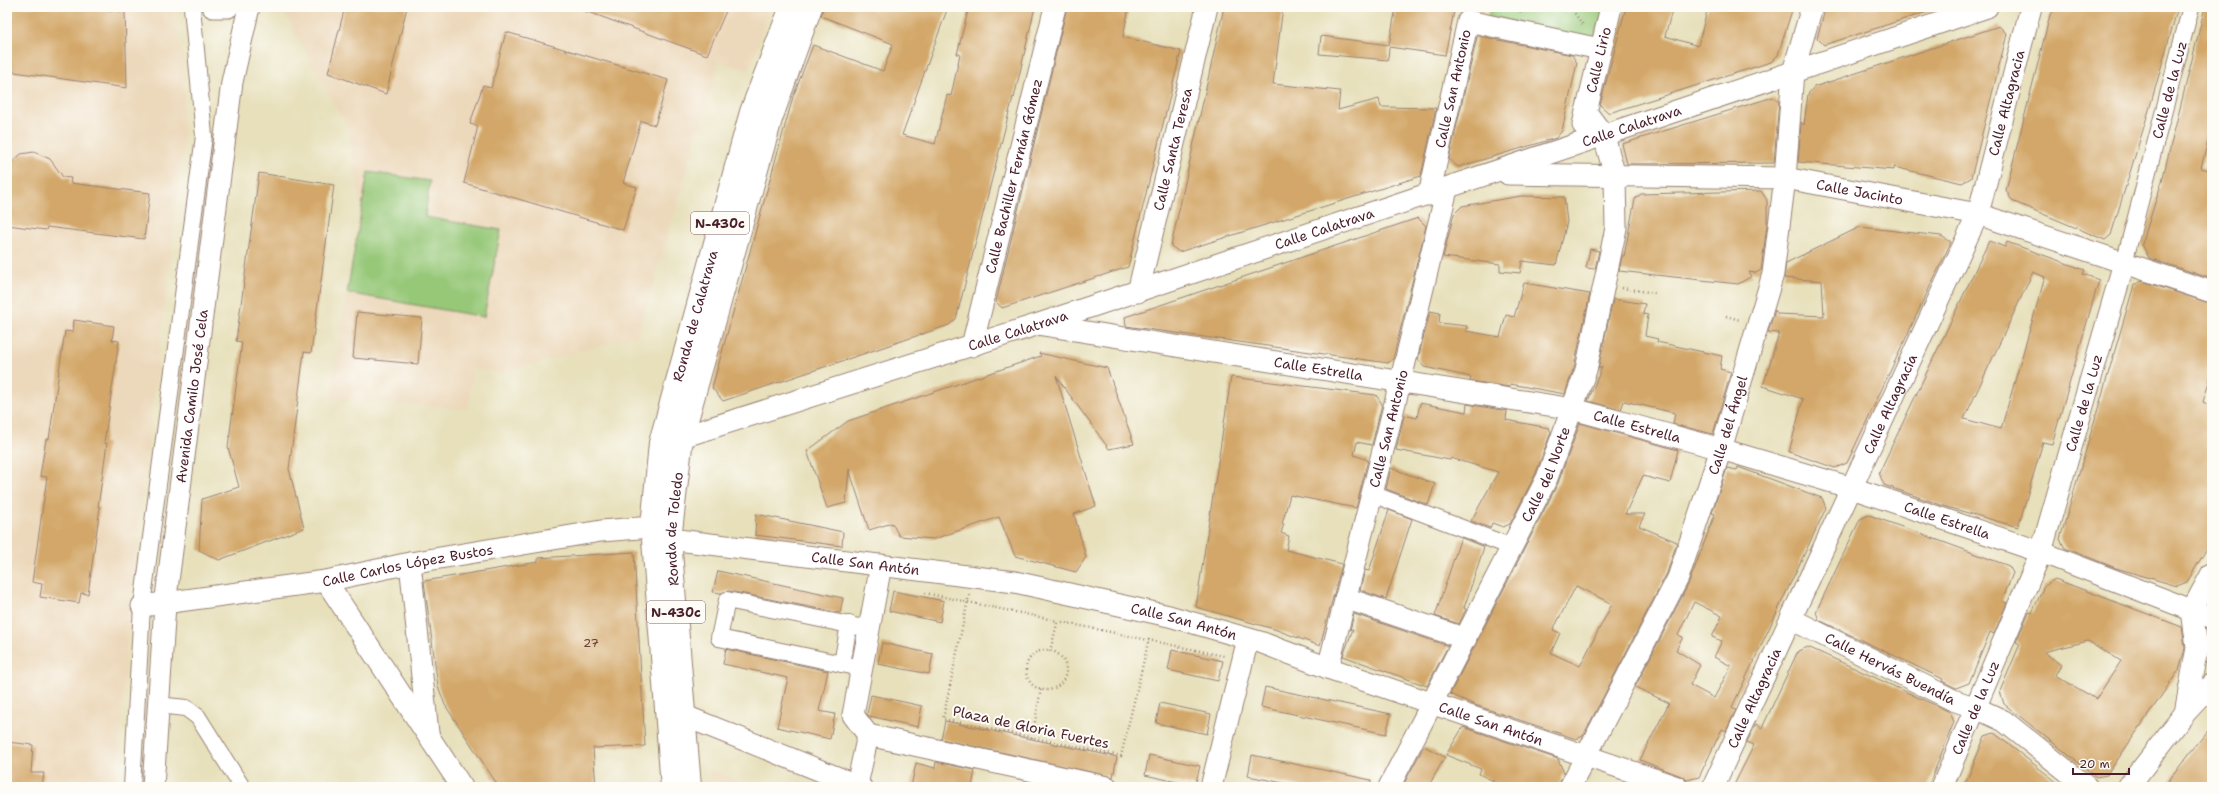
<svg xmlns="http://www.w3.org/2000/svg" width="2219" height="794" viewBox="0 0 2219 794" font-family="'Shantell Sans',sans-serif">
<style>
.built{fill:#ecd8ba}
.green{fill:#96c878;stroke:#707452}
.building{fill:#d3a769;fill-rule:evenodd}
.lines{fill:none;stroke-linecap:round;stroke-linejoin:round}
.pedestrian-casing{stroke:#988073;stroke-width:18}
.minor-casing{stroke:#988073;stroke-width:23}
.trunk-casing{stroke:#988073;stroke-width:24}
.path{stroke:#988073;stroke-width:2.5;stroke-dasharray:1 3;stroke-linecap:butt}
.pedestrian{stroke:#fff;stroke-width:16}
.minor{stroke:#fff;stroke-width:21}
.trunk{stroke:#fff;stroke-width:22}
.labels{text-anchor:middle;stroke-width:4;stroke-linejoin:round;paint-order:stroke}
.number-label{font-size:12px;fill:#6c413a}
.shield{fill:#fdfcf7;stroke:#806168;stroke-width:1}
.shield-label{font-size:13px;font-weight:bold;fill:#4a1f2b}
.street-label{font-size:14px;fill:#4a1f2b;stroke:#fdfcf7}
</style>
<rect width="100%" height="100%" fill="#fdfcf7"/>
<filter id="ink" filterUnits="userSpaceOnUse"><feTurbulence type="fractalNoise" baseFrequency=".025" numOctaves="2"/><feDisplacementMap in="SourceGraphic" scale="8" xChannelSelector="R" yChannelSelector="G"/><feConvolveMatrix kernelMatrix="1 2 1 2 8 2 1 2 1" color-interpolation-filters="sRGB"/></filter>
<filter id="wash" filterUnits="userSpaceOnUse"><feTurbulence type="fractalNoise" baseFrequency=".012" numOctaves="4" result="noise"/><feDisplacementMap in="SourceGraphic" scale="16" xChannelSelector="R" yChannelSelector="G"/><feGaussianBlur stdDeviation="0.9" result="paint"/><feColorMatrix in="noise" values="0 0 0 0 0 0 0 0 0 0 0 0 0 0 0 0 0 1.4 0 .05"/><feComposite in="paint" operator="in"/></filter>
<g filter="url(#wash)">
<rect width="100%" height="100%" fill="#e7e0bb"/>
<path class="built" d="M7,7H170L183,55L184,140L130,601L117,787H7Z
M281,7H771L749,70L719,61L638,335L503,373L473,369L468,409L330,399L361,210L349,132Z
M710,770L752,787H711Z"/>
<path class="green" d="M1491,7H1605L1595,36L1591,39L1488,19Z
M2211,147L2212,148V170L2206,168Z
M368,172L430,181L425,217L501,230L484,317L347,293Z"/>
<g id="blocks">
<path class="building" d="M7,7H86L125,12L127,88L7,71Z
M345,7H407L386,94L328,73Z
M581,7H715L726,11L707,55L580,9Z
M823,7H948L902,135L935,144L947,95L951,96L960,54H957L969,7H1035L1014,98L1013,97L956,319L949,325L723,401L712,388L793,97L813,45L883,71L893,44L821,16Z
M1067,7H1129L1123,37L1181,51L1128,267L1002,308L996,302Z
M1224,7H1283L1273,84L1340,91L1338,110L1379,99L1381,107L1436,108L1421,176L1179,252L1171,246Z
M1396,7H1455L1445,55L1389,47L1388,60L1319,54L1321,36L1389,45Z
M1626,7H1673L1665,36L1698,46L1708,7H1793L1778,55L1771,62L1609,113L1600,105Z
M1826,7H1933V10L1824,45L1817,38Z
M2058,7H2178L2149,110L2111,235L2105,240L2012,201L2006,190L2050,15Z
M2205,7H2212V125L2201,168L2212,171V279L2149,258L2142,244L2162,181Z
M1999,26L2007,34L1971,178L1962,183L1894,167V170L1798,162L1801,122L1804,125L1808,94L1814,87Z
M506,32L668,80L655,125L641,121L623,183L637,187L623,230L464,183L478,126L470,124L483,85L491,88Z
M1479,36L1572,55L1577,63L1562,131L1556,138L1458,167L1449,159L1477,37Z
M1773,97L1779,102L1774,163L1627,164L1622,144Z
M34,152L50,159L63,177L71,178L70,183L150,193L144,239L47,227L46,230L7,225V167L21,154Z
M259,173L334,185L311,353L304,352L289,469L304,528L219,560L199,550L202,499L239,487L228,447L242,342L236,341Z
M1761,191L1767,200V225L1761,270L1756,273L1749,272L1752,276L1738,284L1619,271L1622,256H1624L1635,199L1641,194Z
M1521,196L1564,197L1567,222L1556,265L1522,261L1520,273L1500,271V264L1443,257L1454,214L1462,206Z
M1418,218L1426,226L1393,359L1388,363L1126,326L1125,317Z
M1860,227L1941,236L1951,242L1847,463L1835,468L1789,452L1803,399L1763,386L1779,333L1768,332L1775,310L1778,314L1824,316L1822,281L1784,278L1786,263Z
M1989,241L2005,247L2007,242L2085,270L2083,274L2099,280L2052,444L2043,442L2018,527L1947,507L1884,485L1879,473ZM2033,272L2045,277L2001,429L1964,419Z
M1590,249L1599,251L1595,269L1586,268Z
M2142,281L2212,304V372L2203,402L2212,406V540L2187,582L2177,586L2116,568L2065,548L2060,539L2134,285Z
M1524,283L1590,294L1574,367L1565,394L1510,384V387L1470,381L1471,377L1424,367L1418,359L1430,311L1440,313L1439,323L1467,326L1466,331L1500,337L1506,315L1514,317Z
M1613,299L1645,304L1643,314L1648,315L1645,336L1658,339L1657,342L1722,356L1720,369L1731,372L1713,434L1673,424L1675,413L1624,401L1621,410L1588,401L1602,367L1598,369Z
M357,312L422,318L418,364L353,358Z
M74,320L114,326L112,340L119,341L104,443H107L98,507H100L88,594L81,593L79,603L40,597L42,584L32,582L47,477L40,476L46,439H49L65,331L73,332Z
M1039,353L1107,368L1134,444L1109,449L1056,376L1096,506L1074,514L1086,557L1076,572L1015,556L999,517L934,539L899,536L892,523L869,530L849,469L846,503L827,508L807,451L848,421L1041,356Z
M1231,377L1376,395L1382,404L1372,445L1357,442L1354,455L1368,460L1356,508L1290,495L1282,524H1284L1281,533L1289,536L1286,550L1342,564L1320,646L1274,629L1196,607Z
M1420,403L1466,412L1467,404L1507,411L1506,420L1549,428L1551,432L1536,473L1510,524L1503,527L1492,523L1490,528L1471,521L1498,472L1451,458L1450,460L1396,450L1404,415L1417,418Z
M1580,423L1678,450L1670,483L1643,476L1625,514H1645L1639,526L1677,542L1667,573L1583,736L1576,739L1475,705L1450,694L1558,483ZM1576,586L1612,604L1580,666L1551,653L1560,633L1553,630Z
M1738,467L1822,498L1826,508L1732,707L1736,710L1726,731L1722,729L1699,777L1687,780L1681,776L1640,760L1669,703L1635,687L1689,583L1715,514L1712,513L1727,468L1737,470ZM1694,602L1722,616L1712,637L1722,641L1714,657L1731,666L1714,698L1690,685L1700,665L1676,650L1683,637L1678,635Z
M1391,468L1435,484L1428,505L1386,489Z
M1389,510L1412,519L1386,599L1360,590L1365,570L1369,571Z
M756,514L843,532L842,546L755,535Z
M1869,515L2009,566L2013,573L2002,601L2007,603L1994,634L1990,632L1969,683L1956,688L1942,681L1943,679L1819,620L1816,612L1860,519Z
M1462,538L1484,547L1464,608L1466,609L1459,624L1435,616L1460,540Z
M634,552L645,746L593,748L596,787H499L445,705L438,686L424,581L538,562V558Z
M718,571L843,598L840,613L729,591L721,593L713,592Z
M2055,579L2182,627L2185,648L2179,670L2107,775L2096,777L2061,749L2004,704L2000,691L2020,644L2016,642L2029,612L2032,613L2044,586ZM2088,641L2121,661L2096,699L2055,675L2061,665L2044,652Z
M893,591L944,601L940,622L889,611Z
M1354,614L1448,646L1427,686L1343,656L1353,629L1350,630Z
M882,643L933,654L929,674L878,664Z
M1808,647L1950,712L1954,722L1928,787H1733L1754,745L1747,742L1756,724L1762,728L1798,651Z
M726,649L828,671L819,711L835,714L830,739L777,727L788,678L723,664Z
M1172,650L1223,661L1218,681L1168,670Z
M1265,687L1391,714L1386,734L1261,707Z
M871,695L922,706L918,727L869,716L867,714Z
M1160,703L1211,714L1207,734L1156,723Z
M945,721L1117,757L1113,777L941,739Z
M2212,726V787H2164L2192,750Z
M1463,727L1558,759L1564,773L1558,787H1506L1479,774L1481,769L1446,755Z
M1994,733L2063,787H1964L1985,736Z
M7,742L33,745L31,773H44L42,787H7Z
M1424,746L1445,757L1428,787H1402Z
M1149,755L1200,766L1195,786L1145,775Z
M1252,755L1371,780V787H1303L1248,776Z
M936,762L975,770L972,787H911L916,763L935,768Z"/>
</g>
</g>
<g filter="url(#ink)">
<use href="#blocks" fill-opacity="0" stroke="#988073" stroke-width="1"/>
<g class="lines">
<g class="pedestrian-casing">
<g id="pedestrian">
<path id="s1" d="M2124,263L2191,7"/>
<path d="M1372,494L1512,547"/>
<path d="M842,664L849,624"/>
<path d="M861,668L719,638L727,600L869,629"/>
<path d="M157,705L186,708L198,717L242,787"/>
<path d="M132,787L142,606L204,136L192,7"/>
</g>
</g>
<g class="minor-casing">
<g id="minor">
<path d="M213,7H228"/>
<path id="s2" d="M1583,125L1611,7"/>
<path id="s3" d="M1508,174L1785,178L1978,214L2212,292"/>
<path id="s4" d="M1429,195L1468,21L1600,49"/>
<path id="s5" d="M1138,292L1207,7"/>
<path id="s6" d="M1043,325L1573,409L1721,449L1852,488L2041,552L2212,618"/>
<path id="s7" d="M972,346L1055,7"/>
<path id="s8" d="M666,442L1039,324L1987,7"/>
<path d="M410,563L428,733"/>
<path d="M326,581L462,787"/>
<path d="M1345,598L1466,639"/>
<path id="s9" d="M142,606L326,581L410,563L601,531L652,527L670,539L1015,582L1169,616L1260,642L1328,668L1677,787"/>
<path id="s10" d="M1791,619L1953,700L1976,708L2004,721L2087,787"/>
<path id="s11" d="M1328,668L1400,383L1447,189"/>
<path d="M2185,713L2197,648L2192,610L2212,573"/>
<path d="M685,716L861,787"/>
<path d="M868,735L1107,787"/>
<path d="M857,785L868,735L853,715L881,565"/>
<path id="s12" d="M153,787L165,605L232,82L249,7"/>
<path d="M1211,787L1248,639"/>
<path id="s13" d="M1389,787L1547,478L1586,370L1616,228L1615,176L1604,136L1586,112"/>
<path id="s14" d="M1570,787L1678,578L1721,449L1773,274L1785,178L1793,72L1812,7"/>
<path id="s15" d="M1713,787L1978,214L2031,7"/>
<path id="s16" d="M1942,787L2041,552L2124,263"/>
<path d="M2128,787L2185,713L2212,684"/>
</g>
</g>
<g class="trunk-casing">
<g id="trunk">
<path id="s17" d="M672,787L652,527L660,443L751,112L791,7"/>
<path id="s18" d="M690,787L670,539L682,438L771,119L811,7"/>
</g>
</g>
<path class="path" d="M1570,7L1583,25
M1520,12L1523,7
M1622,288L1655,293
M1726,316L1740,320
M925,593L1224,656
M969,595L943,719L1121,756L1149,639
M1026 670a20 20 0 1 1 40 0a20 20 0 1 1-40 0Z
M1050,651L1058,620
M1032,738L1041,689"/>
<use href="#pedestrian" class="pedestrian"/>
<use href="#minor" class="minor"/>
<use href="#trunk" class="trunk"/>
</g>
</g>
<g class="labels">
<g class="number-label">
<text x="591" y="647">27</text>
</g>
<g class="shield">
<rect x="691" y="212" width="58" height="22" rx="3"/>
<rect x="647" y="601" width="58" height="22" rx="3"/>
</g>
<g class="shield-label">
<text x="720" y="228">N-430c</text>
<text x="676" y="617">N-430c</text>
</g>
<g class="street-label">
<text dy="5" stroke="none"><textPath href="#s2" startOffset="67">Calle Lirio</textPath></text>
<text dy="5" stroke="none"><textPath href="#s4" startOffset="109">Calle San Antonio</textPath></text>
<text dy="5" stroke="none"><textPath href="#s1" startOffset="179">Calle de la Luz</textPath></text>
<text dy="5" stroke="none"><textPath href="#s15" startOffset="746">Calle Altagracia</textPath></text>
<text dy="5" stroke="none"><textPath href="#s8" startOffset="1016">Calle Calatrava</textPath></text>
<text dy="5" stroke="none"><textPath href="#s5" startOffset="147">Calle Santa Teresa</textPath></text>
<text dy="5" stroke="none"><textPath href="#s7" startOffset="175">Calle Bachiller Fernán Gómez</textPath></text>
<text dy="5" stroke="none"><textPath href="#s3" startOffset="353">Calle Jacinto</textPath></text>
<text dy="5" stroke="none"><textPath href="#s8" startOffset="692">Calle Calatrava</textPath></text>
<text dy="5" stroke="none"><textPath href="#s17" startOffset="477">Ronda de Calatrava</textPath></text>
<text dy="5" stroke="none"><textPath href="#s8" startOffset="369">Calle Calatrava</textPath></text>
<text dy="5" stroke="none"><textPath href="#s6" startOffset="279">Calle Estrella</textPath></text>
<text dy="5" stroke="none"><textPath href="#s12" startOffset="393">Avenida Camilo José Cela</textPath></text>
<text dy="5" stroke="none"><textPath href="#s16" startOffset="410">Calle de la Luz</textPath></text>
<text dy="5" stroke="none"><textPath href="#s15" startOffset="422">Calle Altagracia</textPath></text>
<text dy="5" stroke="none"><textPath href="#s14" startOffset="396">Calle del Ángel</textPath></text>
<text dy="5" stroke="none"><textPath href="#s6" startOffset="603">Calle Estrella</textPath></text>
<text dy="5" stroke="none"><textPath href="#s11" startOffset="247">Calle San Antonio</textPath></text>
<text dy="5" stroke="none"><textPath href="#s13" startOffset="350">Calle del Norte</textPath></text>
<text dy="5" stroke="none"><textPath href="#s6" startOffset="927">Calle Estrella</textPath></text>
<text dy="5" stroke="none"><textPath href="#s18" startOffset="259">Ronda de Toledo</textPath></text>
<text dy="5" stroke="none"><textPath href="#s9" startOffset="735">Calle San Antón</textPath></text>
<text dy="5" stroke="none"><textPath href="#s9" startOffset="269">Calle Carlos López Bustos</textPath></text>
<text dy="5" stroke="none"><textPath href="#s9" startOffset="1059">Calle San Antón</textPath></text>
<text dy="5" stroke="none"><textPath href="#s10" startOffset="111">Calle Hervás Buendía</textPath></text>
<text dy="5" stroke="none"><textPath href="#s15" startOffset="98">Calle Altagracia</textPath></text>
<text dy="5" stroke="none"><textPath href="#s16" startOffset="86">Calle de la Luz</textPath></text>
<text dy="5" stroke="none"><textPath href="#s9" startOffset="1383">Calle San Antón</textPath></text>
<text transform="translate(1031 727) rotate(12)" y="5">Plaza de Gloria Fuertes</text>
</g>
</g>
<rect width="2219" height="794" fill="none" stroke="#fdfcf7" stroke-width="24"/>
<path d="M2073 768v6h56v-6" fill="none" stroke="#4a1f2b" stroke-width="2"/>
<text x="2079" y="768" font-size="12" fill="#4a1f2b" stroke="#fdfcf7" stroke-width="3" paint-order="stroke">20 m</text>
</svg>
